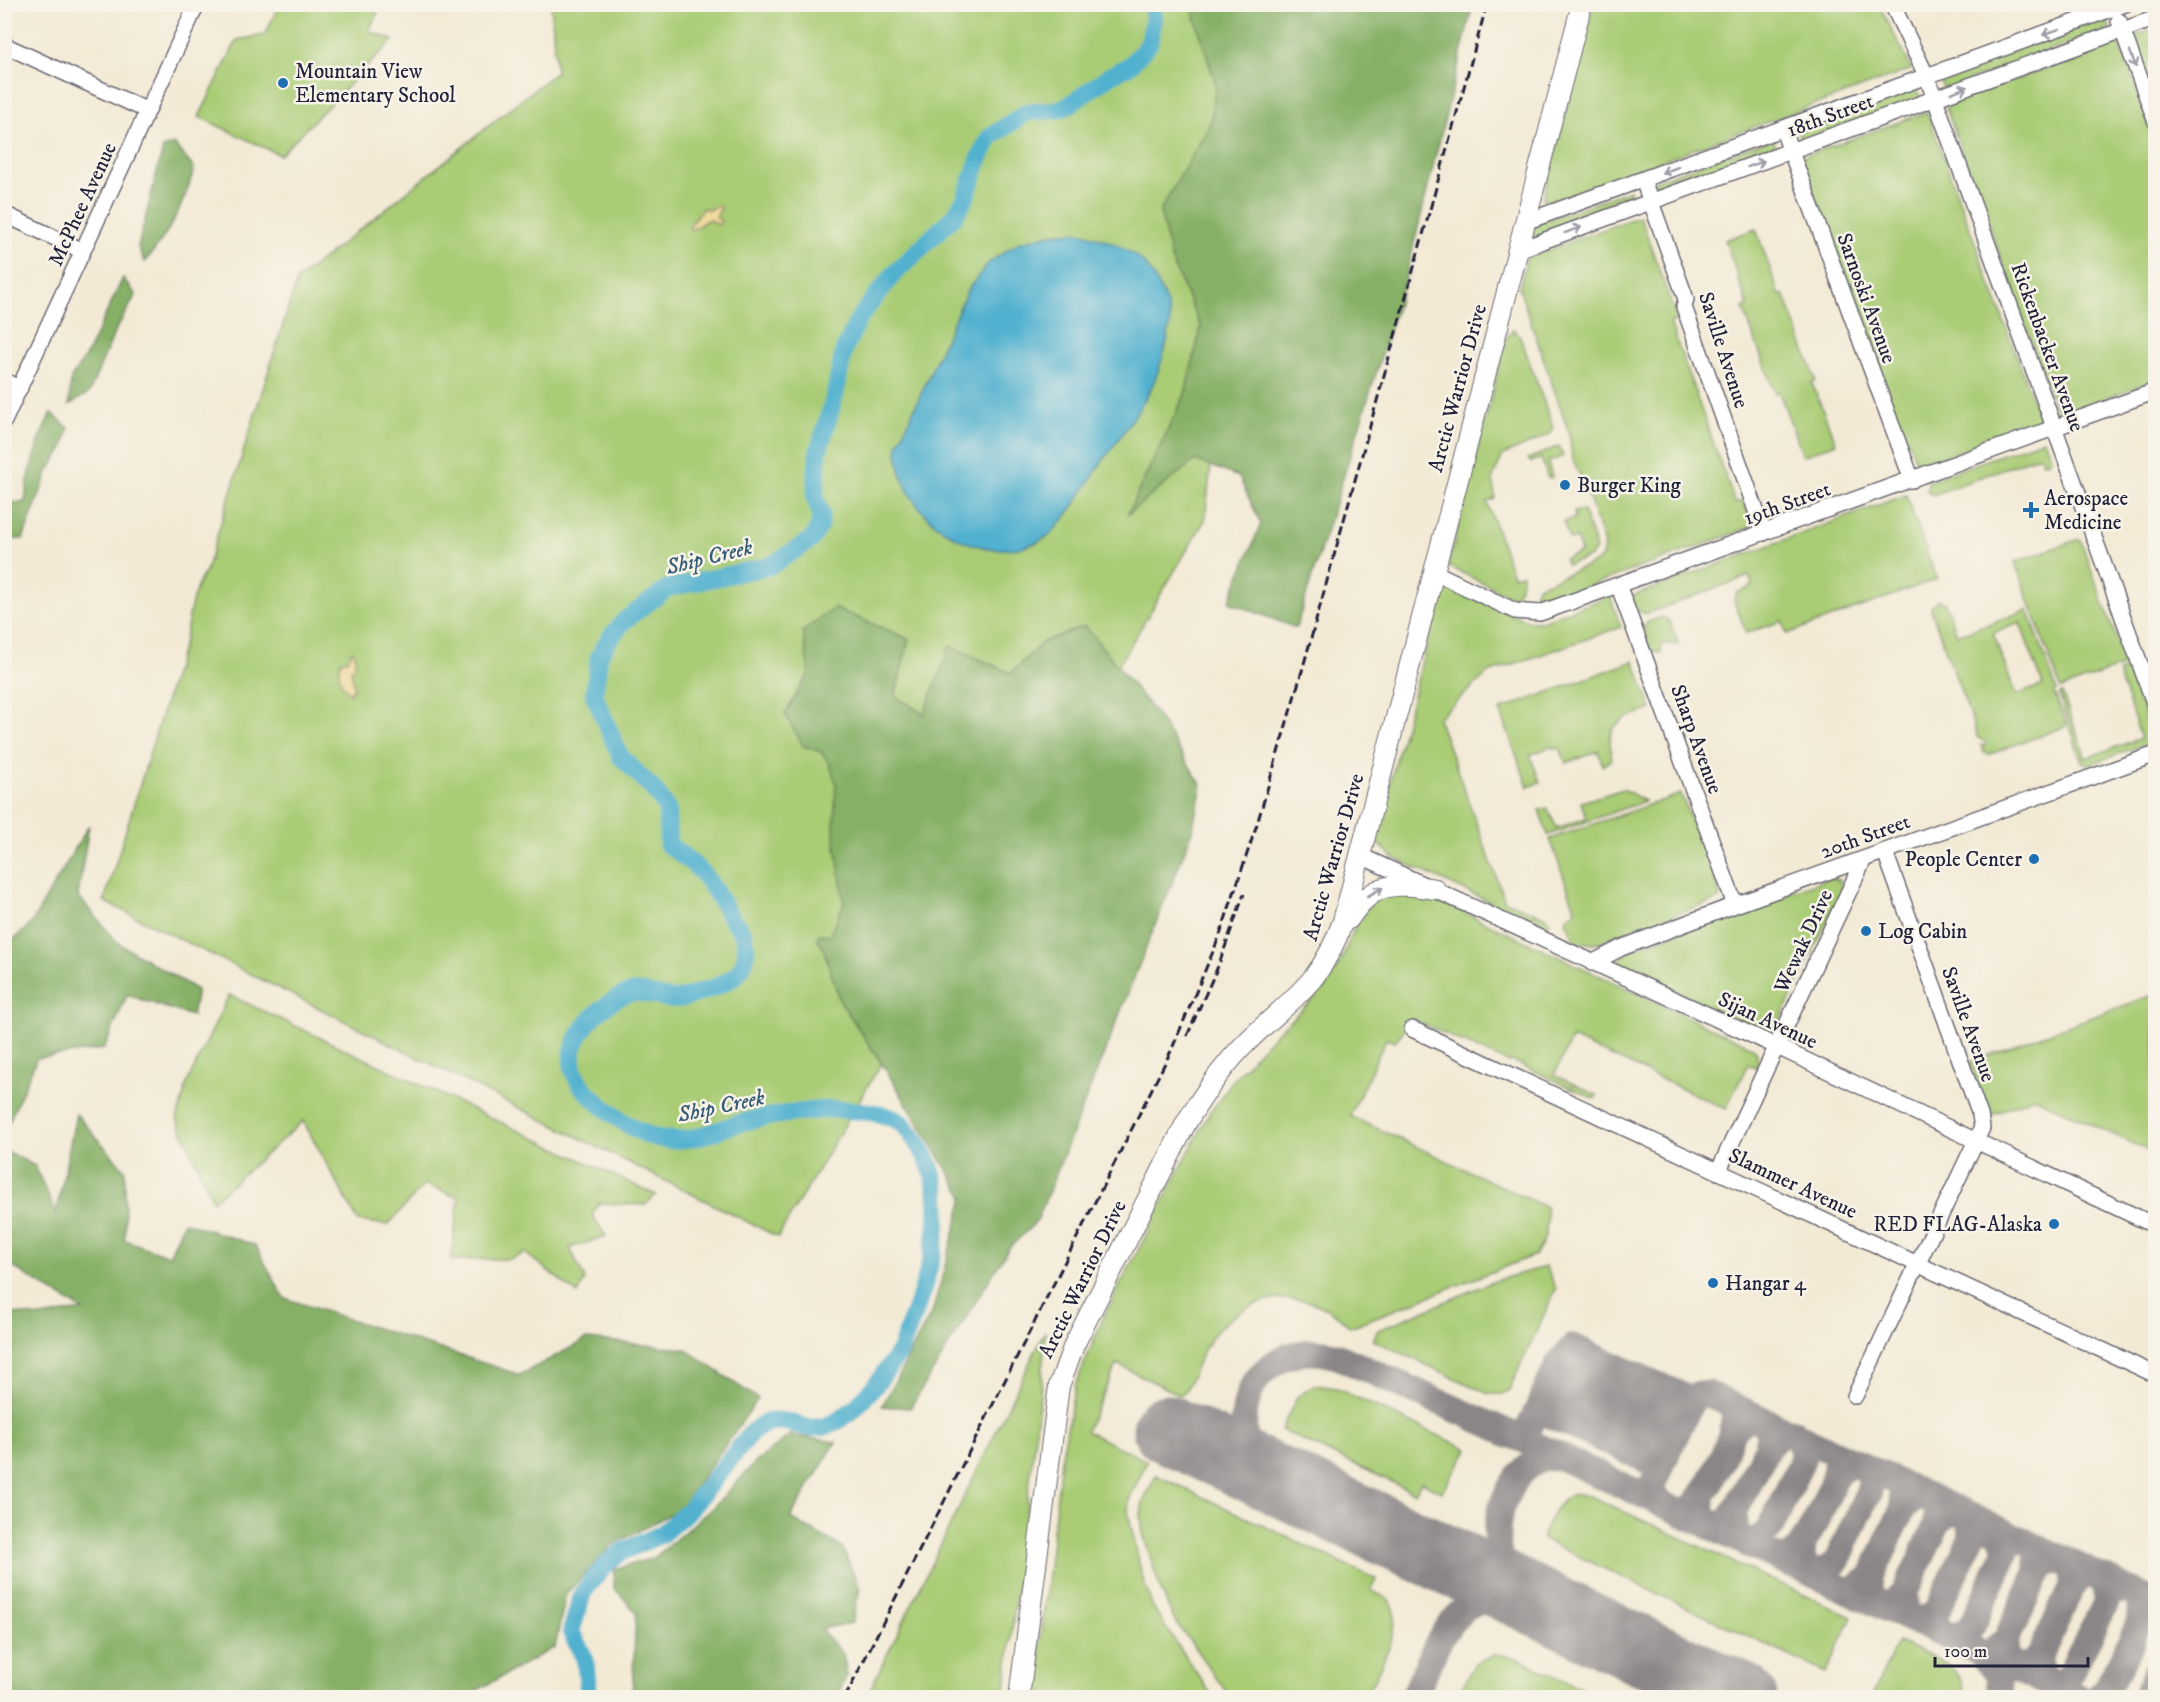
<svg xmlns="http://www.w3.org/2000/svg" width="2160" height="1702" viewBox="0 0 2160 1702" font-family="'IM FELL DW Pica',serif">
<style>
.green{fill:#a9cc75;stroke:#667758;stroke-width:1.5;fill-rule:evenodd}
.forest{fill:#86b066;stroke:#546950;stroke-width:1.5}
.sand{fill:#eeda9e;stroke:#887e6c;stroke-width:1.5}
.water{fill:#51b1cf;stroke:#3a6a85;stroke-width:1.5}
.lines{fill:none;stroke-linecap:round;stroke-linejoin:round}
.river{stroke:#51b1cf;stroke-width:18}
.taxiway{stroke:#8a8688;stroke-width:27}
.runway{stroke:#8a8688;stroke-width:69}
.minor-casing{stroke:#6b6871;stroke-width:18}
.major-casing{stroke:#6b6871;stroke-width:22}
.minor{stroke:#fff;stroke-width:15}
.major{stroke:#fff;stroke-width:20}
.rail{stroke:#22223b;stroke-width:3;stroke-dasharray:9 4.5;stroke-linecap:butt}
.oneway{stroke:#9c9ca7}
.poi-dot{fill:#1f6fb2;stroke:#f7f3e8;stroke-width:2}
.labels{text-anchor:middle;stroke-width:5;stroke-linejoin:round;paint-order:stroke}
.poi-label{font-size:21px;fill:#22223b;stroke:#f7f3e8;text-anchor:start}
.street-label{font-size:21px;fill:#22223b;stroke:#f7f3e8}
.water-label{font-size:22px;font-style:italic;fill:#355b76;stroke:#f7f3e8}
</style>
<rect width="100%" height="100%" fill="#f7f3e8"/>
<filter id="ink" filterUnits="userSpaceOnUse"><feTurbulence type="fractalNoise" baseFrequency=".0167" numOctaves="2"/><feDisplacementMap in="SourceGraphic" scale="12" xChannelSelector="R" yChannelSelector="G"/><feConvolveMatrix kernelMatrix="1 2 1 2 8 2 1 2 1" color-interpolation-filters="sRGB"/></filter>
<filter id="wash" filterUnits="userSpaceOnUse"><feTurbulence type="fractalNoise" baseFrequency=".008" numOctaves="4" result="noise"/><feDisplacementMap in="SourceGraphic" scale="24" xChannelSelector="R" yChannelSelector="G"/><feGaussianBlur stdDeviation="1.35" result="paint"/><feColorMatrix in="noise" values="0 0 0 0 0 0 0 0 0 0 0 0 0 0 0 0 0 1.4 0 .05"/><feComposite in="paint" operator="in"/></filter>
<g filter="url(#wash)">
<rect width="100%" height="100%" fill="#f3ead5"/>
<path class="green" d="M313,4L381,5L369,31L393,40L280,155L199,117L237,40L265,35L279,5Z
M551,5H1260L1205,520L778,1237L104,901L185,639C189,617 192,589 206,571L297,280L556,72Z
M1593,5H1879L1912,69L1547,203L1543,198Z
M2106,17L2110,29L1944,90L1939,77Z
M2155,29V108L2130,38Z
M2119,42L2155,140V380L2063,414L2056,410L1946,108L1948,104Z
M1916,86L1921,98L1801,142L1797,129Z
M1927,112L2039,417L2035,424L1922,464L1916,462L1909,442L1904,443L1876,364L1881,362L1876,351L1871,352L1801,157Z
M1773,138L1777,151L1657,193L1654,181Z
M1630,190L1634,202L1537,238L1532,234L1535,224Z
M1640,216L1677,320L1670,323L1735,503L1743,501L1752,524L1749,528L1536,605L1530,603L1538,586L1596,562L1602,557L1604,544L1587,492L1572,457L1569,433L1519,288L1527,258Z
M1756,229L1779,295L1784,294L1816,381L1812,383L1836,443L1803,456L1779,392L1775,393L1743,308L1748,306L1725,240Z
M1513,329L1520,336L1553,427L1549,435L1503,455L1493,477L1495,499L1487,502L1513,576L1522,574C1523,582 1519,593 1512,597L1448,566L1506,339Z
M2044,439L2051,459L2047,462H2043L2040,455L1933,495L1927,492L1928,481Z
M1559,446L1563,456L1548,462L1552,477L1548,478L1541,458L1531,462L1528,459Z
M1906,495L1937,579L1787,634L1782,621L1746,633L1734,600L1737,593L1753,586L1749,576L1646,614L1635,610L1630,597Z
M1583,510L1596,549L1590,557L1567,565L1564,559L1581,552L1576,538L1570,540L1563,522L1575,518L1574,512Z
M2080,539L2126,665L2061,689L2015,562Z
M1442,586L1529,621L1539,622L1610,596L1621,627L1488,673L1438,718L1505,901L1546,917L1550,921L1547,928L1394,858L1378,843L1376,836Z
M1938,600L1945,603L1957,635L2028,610L2057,690L2054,692L2067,726L1990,754L1984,753L1981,745L1984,747L1986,743L1978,737L1931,610V606ZM2020,623L2043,685L2016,695L1993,633Z
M1662,617L1670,622L1679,645L1662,643L1661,654L1649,649L1643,629L1648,622Z
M1634,661L1652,709C1635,715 1609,720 1610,742C1610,749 1613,754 1610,761L1603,766L1598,751L1566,763L1560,748L1555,749L1553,746L1530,755L1540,782L1528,787L1500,710Z
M2127,669L2153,738L2151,742L2088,765L2082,762L2059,695L2062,693L2086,758L2141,738L2118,672Z
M1623,789L1645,801L1548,835L1539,810L1547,808L1557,828L1586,818L1581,802Z
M1681,794L1720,895L1719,899L1596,943H1576L1566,921L1568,916L1576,911L1550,839Z
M1829,878L1840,880L1842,890L1774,1033L1766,1035L1622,966L1620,960L1622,955L1630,950Z
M1418,891L1752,1047L1757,1052L1758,1068L1748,1064L1726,1109L1572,1038L1554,1075L1597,1095L1595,1099L1513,1061L1507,1062L1412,1019L1395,1042L1386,1039L1350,1116L1546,1207C1548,1223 1546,1242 1535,1255L1350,1327C1312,1286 1252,1291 1216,1332C1202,1348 1195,1372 1186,1390L1180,1395L1117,1364L1086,1431L1147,1461L1129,1500L1128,1512L1143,1580L1153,1607L1168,1631L1213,1697L1034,1698L1061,1461L1075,1386L1104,1316L1207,1117L1234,1079L1267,1042L1324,989L1339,965L1357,922L1375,897Z
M2155,994V1154L2034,1097L1989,1116L1970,1062Z
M229,995L656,1195L645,1205L599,1203L592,1215L606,1236L570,1248L585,1279L578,1294L525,1253L510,1259L451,1260L459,1198L425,1184L388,1225L358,1221L303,1121L213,1201L177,1119L187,1083Z
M1546,1267L1556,1289L1509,1390L1502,1394H1489L1373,1340L1378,1330L1497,1280Z
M1045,1331L1042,1378L1004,1697L866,1698Z
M1315,1385L1336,1388L1468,1449L1442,1492L1421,1482L1415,1493L1281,1430L1297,1397Z
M1156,1475L1376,1579L1371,1590C1378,1594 1386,1597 1391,1603C1407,1625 1375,1676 1365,1697H1230L1173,1618L1160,1588L1143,1533L1141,1514L1143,1502Z
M1574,1494L1588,1495L1852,1617L1826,1673L1541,1539C1549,1522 1555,1501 1574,1494Z
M1898,1642C1922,1653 1968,1664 1964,1697L1881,1698L1873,1694Z
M1495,1654L1516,1658L1600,1697H1456L1475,1663Z"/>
<path class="forest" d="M1191,5H1473L1404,284L1296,628L1229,602L1261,524L1239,477L1195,460L1127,515L1185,394L1201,327L1171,259L1160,211L1210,124L1216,85Z
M174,144L194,168C185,204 169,233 145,262L138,247L163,148Z
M123,278L136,295L115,331L89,393L69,405L71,378L87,354Z
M51,413L69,428L64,446L48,472L23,539H8C2,531 2,511 8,503L25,502C28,470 37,442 51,413Z
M834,608L909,639L895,696L924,714L950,646L1011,673L1044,641L1085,626L1157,715L1202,786L1191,835L1037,1221L1009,1248L910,1408L882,1406L933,1310L964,1197L884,1067L840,1001L823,947L817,939L819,934L830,935L844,903L834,832L836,782L829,763L821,752L803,746L785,714L809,673L803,631Z
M89,825L78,896L118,943L197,990L192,1016L127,995L104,1049L37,1058L5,1131V947L31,924Z
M76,1114L125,1170V1240L169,1256L184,1222L255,1245L284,1298L520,1375L587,1339L685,1349L758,1399L680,1509L612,1545L566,1594L555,1647L465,1697H5V1312L41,1317L83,1310L5,1262V1150L35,1166L56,1214Z
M790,1435L836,1442L790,1518L842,1547L860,1588L852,1623L821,1629L843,1654L847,1675L837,1697H632L636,1612L614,1588V1569L654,1558L711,1509L757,1461Z"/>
<path class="sand" d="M716,206L721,208L716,217L721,221L719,225L709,219L690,231V225L703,208L709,210Z
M352,651L355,654V665L351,670L354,687L350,693C339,685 336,673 342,660H347Z"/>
<path class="water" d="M1079,232C1100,238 1120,244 1137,257C1151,267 1170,303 1170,320C1170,338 1157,379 1148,394C1135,418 1118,440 1102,462C1091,479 1061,529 1045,538C982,575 893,515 898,445L967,291L987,264L1018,243L1050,234Z"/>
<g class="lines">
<path class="river" d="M589,1698L585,1659L571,1632L583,1592L607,1563L621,1552L662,1534L689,1510L752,1432L768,1422L783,1421L809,1428L823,1427L836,1422L854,1409L875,1386L900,1351C923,1290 961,1203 918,1144C913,1138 908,1129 903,1124C884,1109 834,1108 811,1111C785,1114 758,1117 733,1125C712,1132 694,1141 671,1140C641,1139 607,1112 587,1092C575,1080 568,1064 574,1047C582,1025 603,1004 624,995C642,987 660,1001 677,999C685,999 693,994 701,992C730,983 755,970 743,934C740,928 734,923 731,918C711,883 703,868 668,845L667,809L654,790L620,756L594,695L599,656L609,639L625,620L668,588L770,566L811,540L819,527L821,514L815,498L818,453L835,395L844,350L859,318L892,276L955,215L965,199L980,157L990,137L1027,112L1056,110L1068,106L1109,76L1129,66L1149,44L1154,18L1152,4"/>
<path class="taxiway" d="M1550,1382L1562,1372L1570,1371L1674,1418L1680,1425
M1540,1404L1551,1395H1561L1666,1442L1669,1450
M1535,1414H1548L1655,1464L1659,1471
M1508,1435L1521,1434L1529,1428L1559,1363L1573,1347L1685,1397L1690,1406
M1280,1481C1267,1471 1257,1461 1249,1447C1243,1436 1243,1423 1245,1411C1251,1365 1295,1343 1337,1356L1560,1456
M1702,1498V1516L1710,1526L1730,1521L1768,1446L1769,1432L1760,1418L1745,1419L1734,1429
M1663,1504L1652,1494L1654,1481L1691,1402L1699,1394H1708L2156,1602
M1690,1508C1705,1501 1738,1430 1734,1413
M1735,1514V1528L1743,1541L1759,1539L1769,1530L1802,1461L1803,1449L1794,1433L1779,1435L1768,1446
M1803,1545L1802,1559L1811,1573L1827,1570L1837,1561L1869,1492C1871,1481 1870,1473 1861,1465L1847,1466L1835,1477
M1791,1556C1806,1548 1839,1478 1836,1461
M1871,1577L1870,1592L1879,1604L1893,1603L1905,1592L1937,1524V1506L1929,1496L1914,1498L1903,1508
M1858,1587L1871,1577L1903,1508L1902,1490
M1905,1592V1609L1912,1620L1928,1618L1937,1611L1971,1539C1973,1528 1971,1520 1963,1512L1947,1514L1937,1524
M1546,1606C1527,1594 1510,1582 1501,1560C1486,1522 1514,1452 1561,1457L2079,1698
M1940,1628L1946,1636C1957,1636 1966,1634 1972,1625L2005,1554L2006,1544L1997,1528H1989
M2006,1640L2005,1654L2014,1667L2030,1665L2040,1656L2073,1584V1571L2064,1559L2048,1562L2038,1571
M1993,1650L2006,1640L2038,1571L2037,1553
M1980,1652L1998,1675L2000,1698
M2040,1656V1672L2047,1683L2059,1682L2068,1678L2106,1603V1588L2097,1575L2081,1578L2072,1587
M1413,1698C1443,1633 1452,1583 1537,1602
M2096,1698C2109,1691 2140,1628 2141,1612C2142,1603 2137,1597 2132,1591H2124
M2144,1698L2156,1673"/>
<path class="runway" d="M1167,1429L1743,1698"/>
</g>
</g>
<g filter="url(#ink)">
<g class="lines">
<g class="minor-casing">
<path id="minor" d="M1892,4L1927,77L2156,708
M2119,21L2156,122
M4,45L148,111
M1783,130L1912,480
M1643,180L1686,299L1684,307L1764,533
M4,214L83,251
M1525,222L2125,4
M1518,250L2156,18
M4,381L20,388
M4,421L197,4
M1434,572L1515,611L1540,613L2156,391
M1619,587L1735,905
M1361,856L1767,1042L2156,1226
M1592,963L1621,948L1735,905L2156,754
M1412,1029L2156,1375
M1718,1172L1864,859
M1855,1396L1982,1128L1980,1115L1885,852"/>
</g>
<g class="major-casing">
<path id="major" d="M1349,919C1373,881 1394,883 1435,889
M1019,1698L1059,1386L1074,1345L1186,1123C1204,1093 1225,1063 1250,1039C1295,995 1321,984 1343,921L1582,4"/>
</g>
<use href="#minor" class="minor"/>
<use href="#major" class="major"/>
<path class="rail" d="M1187,1036L1219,964L1244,894
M845,1698L1171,1051L1220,935L1257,824L1302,671L1487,4"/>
</g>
<defs><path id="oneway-shaft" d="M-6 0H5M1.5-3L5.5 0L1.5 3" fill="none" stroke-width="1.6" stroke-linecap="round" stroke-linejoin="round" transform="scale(1.5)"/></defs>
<g class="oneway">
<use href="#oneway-shaft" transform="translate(2051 32) rotate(160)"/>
<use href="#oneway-shaft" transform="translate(2133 59) rotate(70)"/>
<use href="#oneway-shaft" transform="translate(1959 90) rotate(-20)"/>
<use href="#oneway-shaft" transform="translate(1756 164) rotate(-20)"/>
<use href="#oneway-shaft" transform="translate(1670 170) rotate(160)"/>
<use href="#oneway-shaft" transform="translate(1573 230) rotate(-20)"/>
<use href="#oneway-shaft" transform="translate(1375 892) rotate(-29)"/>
</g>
</g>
<g class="poi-dot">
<circle cx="283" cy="83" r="6"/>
<circle cx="1565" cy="485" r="6"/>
<path d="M2028 501h6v6h6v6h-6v6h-6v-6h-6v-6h6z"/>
<circle cx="2034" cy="859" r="6"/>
<circle cx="1866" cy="931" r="6"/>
<circle cx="2054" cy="1224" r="6"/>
<circle cx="1713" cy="1283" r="6"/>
</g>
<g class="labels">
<g class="poi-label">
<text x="295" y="78">Mountain View<tspan x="295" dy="24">Elementary School</tspan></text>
<text x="1577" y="492">Burger King</text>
<text x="2044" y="505">Aerospace<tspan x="2044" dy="24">Medicine</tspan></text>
<text x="2022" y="866" text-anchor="end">People Center</text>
<text x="1878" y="938">Log Cabin</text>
<text x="2042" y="1231" text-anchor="end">RED FLAG-Alaska</text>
<text x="1725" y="1290">Hangar 4</text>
</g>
<g class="street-label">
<text transform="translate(1830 115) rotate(-20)" y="7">18th Street</text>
<text transform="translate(82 204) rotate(-65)" y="7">McPhee Avenue</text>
<text transform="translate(1867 298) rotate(70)" y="7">Sarnoski Avenue</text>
<text transform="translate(2048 347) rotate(70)" y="7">Rickenbacker Avenue</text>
<text transform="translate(1724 350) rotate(72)" y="7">Saville Avenue</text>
<text transform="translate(1457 388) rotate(-75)" y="7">Arctic Warrior Drive</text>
<text transform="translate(1787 503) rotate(-20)" y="7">19th Street</text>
<text transform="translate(1697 739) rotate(70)" y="7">Sharp Avenue</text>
<text transform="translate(1865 836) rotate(-20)" y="7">20th Street</text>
<text transform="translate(1333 857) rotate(-74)" y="7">Arctic Warrior Drive</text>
<text transform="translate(1803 941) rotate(-65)" y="7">Wewak Drive</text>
<text transform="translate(1768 1020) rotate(25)" y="7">Sijan Avenue</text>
<text transform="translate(1969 1024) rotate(70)" y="7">Saville Avenue</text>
<text transform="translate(1793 1183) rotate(25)" y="7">Slammer Avenue</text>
<text transform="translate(1082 1279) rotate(-64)" y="7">Arctic Warrior Drive</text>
</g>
<g class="water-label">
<text transform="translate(709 556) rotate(-14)" y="8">Ship Creek</text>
<text transform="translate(721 1105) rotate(-12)" y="8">Ship Creek</text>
</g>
</g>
<rect width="2160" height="1702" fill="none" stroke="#f7f3e8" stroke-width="24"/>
<path d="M1935 1657v9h153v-9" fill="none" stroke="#22223b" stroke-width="3"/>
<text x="1944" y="1657" font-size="18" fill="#22223b" stroke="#f7f3e8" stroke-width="4.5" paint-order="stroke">100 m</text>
</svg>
